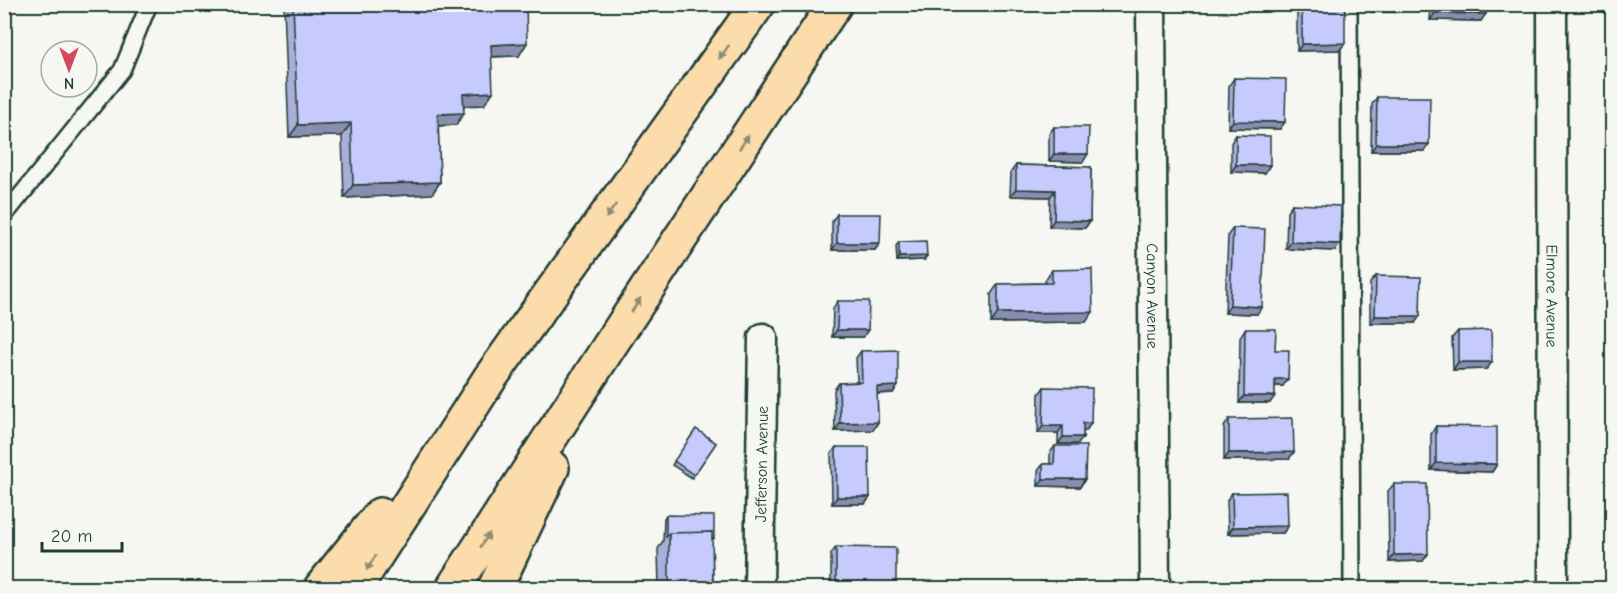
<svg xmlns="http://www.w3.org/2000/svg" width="1617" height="593" viewBox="0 0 1617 593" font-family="'Comic Neue',sans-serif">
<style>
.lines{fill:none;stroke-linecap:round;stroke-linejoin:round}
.service-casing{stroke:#1f3d34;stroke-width:20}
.minor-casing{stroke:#1f3d34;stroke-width:33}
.motorway-casing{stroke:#1f3d34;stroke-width:38}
.service{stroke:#f6f6f2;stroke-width:15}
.minor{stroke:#f6f6f2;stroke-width:28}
.motorway{stroke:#fddcac;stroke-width:33}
.wall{fill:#aaaed9;stroke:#1f3d34;stroke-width:1.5}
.shaded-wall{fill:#8b8db0;stroke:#1f3d34;stroke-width:1.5}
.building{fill:#c6cafc;stroke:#1f3d34;stroke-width:1.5}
.oneway{fill:#8e8c70}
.labels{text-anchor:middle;stroke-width:6;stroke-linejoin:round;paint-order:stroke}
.street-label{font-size:16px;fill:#1f3d34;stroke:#f6f6f2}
</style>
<rect width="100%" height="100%" fill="#f6f6f2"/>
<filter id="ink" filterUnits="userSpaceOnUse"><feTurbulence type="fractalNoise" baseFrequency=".0167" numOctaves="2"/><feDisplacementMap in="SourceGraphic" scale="12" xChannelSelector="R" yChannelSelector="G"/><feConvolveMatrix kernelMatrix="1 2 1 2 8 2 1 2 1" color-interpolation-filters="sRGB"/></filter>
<g filter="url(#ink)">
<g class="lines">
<g class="service-casing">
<path id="service" d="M1349,4L1352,588
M4,216L122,70L149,4"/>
</g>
<g class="minor-casing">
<g id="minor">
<path id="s1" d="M1151,4L1155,588"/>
<path id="s2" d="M1552,4L1553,588"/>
<path id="s3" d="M759,588L763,338"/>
</g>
</g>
<g class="motorway-casing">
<path id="motorway" d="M321,588L380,515
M355,588L490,378L758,4
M453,588L612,342L835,4
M495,588L552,468"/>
</g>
<use href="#service" class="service"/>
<use href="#minor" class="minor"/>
<use href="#motorway" class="motorway"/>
</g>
<path class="wall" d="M284,4H526L519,56L491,57L484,105L464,106L456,125L438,126L440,182L432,194L344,198L342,136L289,137Z
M1297,4H1345L1340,50L1297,51Z
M1371,4H1398L1396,12H1371Z
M1431,4H1486L1481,21L1430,20Z
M1234,78L1280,129L1228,128L1229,86Z
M1377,97L1429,144L1424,151H1371L1372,104Z
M1054,127L1083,162L1049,161V134Z
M1236,135L1270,165L1265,173L1231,172V143Z
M1016,165L1091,167L1090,221L1085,228L1049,227L1050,197L1010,196L1011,172Z
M1292,204L1335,251L1286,249L1287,212Z
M837,214L880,243L875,250H832V221Z
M1233,228L1257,314L1225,313L1228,235Z
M899,242L924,260L897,261L896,246Z
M1052,270L1086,322L991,323V294L998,284L1045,283V280Z
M1376,276L1415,323H1370V283Z
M838,301L863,337H832L833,308Z
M1245,329L1275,350L1283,386H1275L1270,403H1239L1240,337Z
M1458,331L1487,369L1453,370L1452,338Z
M861,351L893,393L877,394L878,422L873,430L835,431L834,390L839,383L857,382L856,358Z
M1044,387L1091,423L1086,431H1083V437L1078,444H1058V433H1038L1039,394Z
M1229,419L1289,459L1224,460V427Z
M1436,426L1497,464L1492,472L1431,470V434Z
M696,429L716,443L692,478L672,465Z
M1055,446L1085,479L1080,487L1038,486V471L1043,464H1050V453Z
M836,447L870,497L865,504H832L831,454Z
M1394,484L1423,561L1389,562L1388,491Z
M1232,493L1288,526L1283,533L1228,534L1227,500Z
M666,515L712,542L713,588H659L658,549L663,541L664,518Z
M836,547L894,588H831V554Z"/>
<path class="shaded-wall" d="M1374,9H1398L1396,12H1371Z
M1435,13L1486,14L1481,21L1430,20Z
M527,43L519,56L482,57L491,45Z
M1345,43L1340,50L1297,51L1302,44Z
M493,92L484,105L455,106L463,94Z
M464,113L456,125L429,126L438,114Z
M1233,121L1285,122L1280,129L1228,128Z
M351,123L342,136L289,137L298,125Z
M1376,144H1429L1424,151H1371Z
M1054,154H1088L1083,162L1049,161Z
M1236,165H1270L1265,173L1231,172Z
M440,182L432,194L344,198L353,185Z
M1016,189L1055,190L1050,197L1010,196Z
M1054,220L1090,221L1085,228L1049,227Z
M1291,242L1340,244L1335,251L1286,249Z
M837,243H880L875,250H832Z
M927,256L924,260L897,261L899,257Z
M1230,305L1262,307L1257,314L1225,313Z
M1093,312L1086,322L991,323L998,313Z
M1375,316H1420L1415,323H1370Z
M837,330H868L863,337H832Z
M1458,362H1492L1487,369L1453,370Z
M1275,379H1288L1283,386H1270Z
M898,386L893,393L872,394L877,387Z
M1244,396H1275L1270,403H1239Z
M878,422L873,430L835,431L840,423Z
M1083,423H1091L1086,431H1078Z
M1043,426H1063L1058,433H1038Z
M1063,437H1083L1078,444H1058Z
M1294,452L1289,459L1224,460L1229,453Z
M1436,463L1497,464L1492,472L1431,470Z
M1043,479H1085L1080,487L1038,486Z
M837,497H870L865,504H832Z
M1288,526L1283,533L1228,534L1233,527Z
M1428,554L1423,561L1389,562L1394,555Z
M875,586L896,587L894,588H874Z"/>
<path class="building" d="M293,4H526L527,43L491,45L493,92L463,94L464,113L438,114L440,182L353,185L351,123L298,125Z
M1302,4H1345V43L1302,44Z
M1374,4H1398V9H1374Z
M1436,4H1486V14L1435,13Z
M1234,78L1286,79L1285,122L1233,121Z
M1377,97H1430L1429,144H1376Z
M1054,127H1089L1088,154H1054Z
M1236,135L1270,136V165H1236Z
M1016,165L1091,167L1090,221L1054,220L1055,190L1016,189Z
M1292,204L1341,206L1340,244L1291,242Z
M837,214H881L880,243H837Z
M1233,228L1265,229L1262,307L1230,305Z
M926,241L927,256L899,257V242Z
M1092,269L1093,312L998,313V284L1052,283V270Z
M1376,276L1421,277L1420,316H1375Z
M838,301H869L868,330H837Z
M1245,329H1276L1275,350H1289L1288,379H1275V396H1244Z
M1491,330L1492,362H1458V331Z
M898,350V386L877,387L878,422L840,423L839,383L862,382L861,351Z
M1044,387L1092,388L1091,423H1083V437H1063V426H1043Z
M1293,418L1294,452L1229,453V419Z
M1436,426L1497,427V464L1436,463Z
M696,429L716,443L694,475L674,461Z
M1055,446H1086L1085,479H1043V464H1054Z
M836,447H869L870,497H837Z
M1394,484H1427L1428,554L1394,555Z
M1287,492L1288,526L1233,527L1232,493Z
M666,515L714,516V539H712V532L669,533L666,537Z
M712,532L713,588H669V533Z
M836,547L896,548V587L875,586V588H836Z
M1040,582L1084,583V588H1040Z"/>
<defs><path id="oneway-solid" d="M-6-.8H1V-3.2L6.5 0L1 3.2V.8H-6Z" transform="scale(1.5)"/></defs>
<g class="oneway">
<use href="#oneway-solid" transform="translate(724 52) rotate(126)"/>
<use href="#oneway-solid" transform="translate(744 142) rotate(-56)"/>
<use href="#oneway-solid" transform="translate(611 211) rotate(126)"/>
<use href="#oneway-solid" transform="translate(636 305) rotate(-57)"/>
<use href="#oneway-solid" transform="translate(485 540) rotate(-57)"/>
<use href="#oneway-solid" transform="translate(371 563) rotate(123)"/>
</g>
</g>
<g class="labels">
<g class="street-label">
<text dy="6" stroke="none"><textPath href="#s1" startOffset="292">Canyon Avenue</textPath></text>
<text dy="6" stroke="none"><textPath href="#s2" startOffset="292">Elmore Avenue</textPath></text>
<text dy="6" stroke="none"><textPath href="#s3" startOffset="124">Jefferson Avenue</textPath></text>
</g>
</g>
<rect width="1617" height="593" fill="none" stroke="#f6f6f2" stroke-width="24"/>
<rect x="12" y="12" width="1593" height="569" fill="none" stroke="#1f3d34" stroke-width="2" filter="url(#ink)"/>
<g transform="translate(69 69) rotate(180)"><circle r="28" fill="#f6f6f2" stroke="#a0aca6" stroke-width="1.5"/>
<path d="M0-4.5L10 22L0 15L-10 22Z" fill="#d1495b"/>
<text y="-9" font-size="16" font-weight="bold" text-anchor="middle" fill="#1f3d34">N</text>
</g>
<path d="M42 542v9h80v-9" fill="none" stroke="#1f3d34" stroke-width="3"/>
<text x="51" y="542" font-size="18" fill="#1f3d34" stroke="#f6f6f2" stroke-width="4.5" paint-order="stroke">20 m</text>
</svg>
